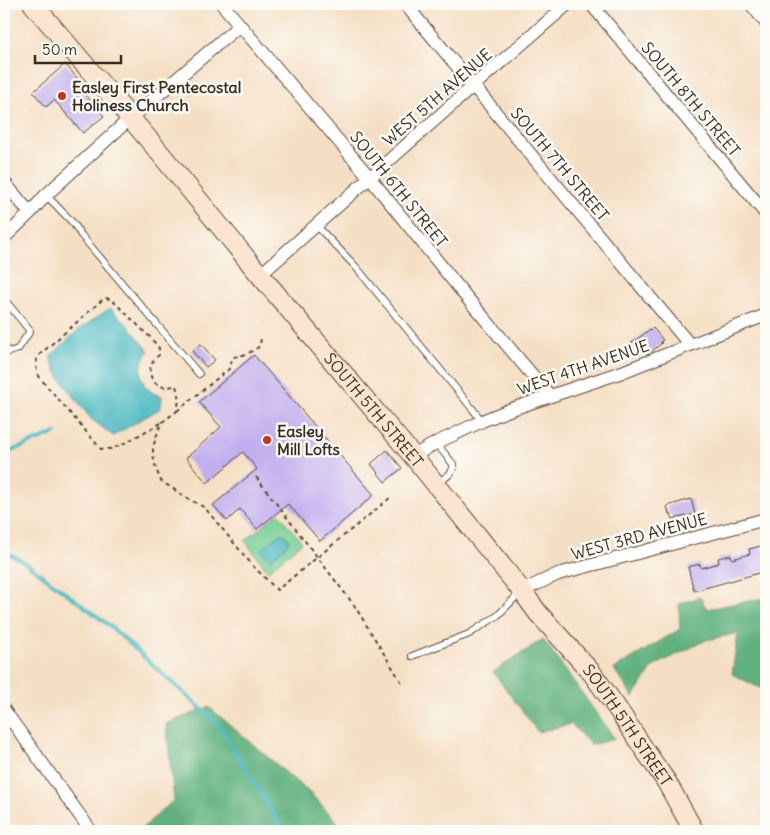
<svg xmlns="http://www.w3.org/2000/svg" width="770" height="835" viewBox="0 0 770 835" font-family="Delius,sans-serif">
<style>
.green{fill:#76ce94;stroke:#587c59}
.forest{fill:#60b17e;stroke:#4e6e4e}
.water{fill:#49b8c0;stroke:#42716f}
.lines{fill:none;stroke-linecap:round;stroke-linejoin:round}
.stream{stroke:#49b8c0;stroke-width:4}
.building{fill:#c1aeee}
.lane-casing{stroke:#574537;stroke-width:8}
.street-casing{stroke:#574537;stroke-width:14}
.secondary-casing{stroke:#574537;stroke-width:21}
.path{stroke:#574537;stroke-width:2;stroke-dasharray:4 4;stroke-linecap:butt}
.lane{stroke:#fff;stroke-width:6}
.street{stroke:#fff;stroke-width:12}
.secondary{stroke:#fce5d0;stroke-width:19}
.poi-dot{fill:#c8321e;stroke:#fdfcf7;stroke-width:2}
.labels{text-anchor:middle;stroke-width:5;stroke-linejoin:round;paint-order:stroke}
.poi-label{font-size:16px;font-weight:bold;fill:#3b2a1e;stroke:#fdfcf7;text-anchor:start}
.street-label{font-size:16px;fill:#3b2a1e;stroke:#fdfcf7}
</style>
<rect width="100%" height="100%" fill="#fdfcf7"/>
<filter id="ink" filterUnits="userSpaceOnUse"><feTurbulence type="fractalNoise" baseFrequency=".02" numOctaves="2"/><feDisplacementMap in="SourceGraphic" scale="10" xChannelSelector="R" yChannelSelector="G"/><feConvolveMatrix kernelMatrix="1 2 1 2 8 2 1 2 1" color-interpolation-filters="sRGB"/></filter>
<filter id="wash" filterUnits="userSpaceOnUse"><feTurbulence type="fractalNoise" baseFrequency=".0096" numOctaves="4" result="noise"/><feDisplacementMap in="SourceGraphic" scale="20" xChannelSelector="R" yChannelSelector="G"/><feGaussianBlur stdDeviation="1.12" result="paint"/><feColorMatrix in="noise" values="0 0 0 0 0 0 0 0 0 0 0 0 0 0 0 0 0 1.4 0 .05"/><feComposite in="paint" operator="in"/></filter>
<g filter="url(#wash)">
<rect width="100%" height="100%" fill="#f5dfc4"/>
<path class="green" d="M278,513L302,542L268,571L245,541Z"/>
<path class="forest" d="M700,597L707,609L766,598V691L732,674L738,633L706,640L654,666L633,697L614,669L680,629L679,604Z
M543,639L615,739L591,745L571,724L538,732L493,672Z
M209,707L311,794L346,831H139L174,800L166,724Z"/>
<path class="water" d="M110,308L128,325L149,351L142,362L141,375L145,386L153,393L162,396L161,408L113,436L91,419L59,377L50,357L77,331Z
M280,534H285L289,540L288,544L270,560L261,550Z"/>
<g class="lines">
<path class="stream" d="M4,454L56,433
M4,551L26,563L110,626L219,725L284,831"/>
</g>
<g id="blocks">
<path class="building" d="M65,64L78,79L74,82L104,116L83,133L54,100L46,107L33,92Z
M653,328L663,340L660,342L662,343L651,352L646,354L643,350L637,355L635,353V354L628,346L650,329L651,330Z
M201,344L215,360L206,367L192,351Z
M254,355L374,495L320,541L288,504L257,529L240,509L227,521L213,505L257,469L243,452L207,483L186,458L221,427L199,402Z
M387,450L402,468L385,482L371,464Z
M691,499L695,514L673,519L671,514H669L667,506Z
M761,546L763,551L766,550V571L694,591L688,567L700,564L701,568L719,563L718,558L731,555L732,559L750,554L749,549Z"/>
</g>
</g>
<g filter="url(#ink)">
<use href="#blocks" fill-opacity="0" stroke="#574537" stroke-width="1"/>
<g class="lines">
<g class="lane-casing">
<path id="lane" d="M46,195L74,224L81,235L199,374
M316,225L356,267L471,407L482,421
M4,299L30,331L18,349L9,352L4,346
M436,443L453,464C455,474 443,479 436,483
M412,656L469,634L497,616L521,592"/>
</g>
<g class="street-casing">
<path id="street" d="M222,4L370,178L468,299L550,396
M405,4L690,345
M591,4L766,214
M751,4L766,23
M4,182L30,213
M4,238L30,213L46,195L124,124L240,25
M260,275L473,86L568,4
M413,456L436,443L482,421L509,410L622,372L766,315
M522,591L558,574L766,519
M4,710L91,831"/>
</g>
<g class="secondary-casing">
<g id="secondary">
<path id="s1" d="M33,4L155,147L260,275L413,456L522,591L538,613L592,673L619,711L642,746L666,781L694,831"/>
</g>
</g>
<path class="path" d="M177,411L229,369L233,357C244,356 251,352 260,346L261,337
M161,423L121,445L110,449H101L40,378C36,370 35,365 38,356L101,301L106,298L112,300L150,337L159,348V355C140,370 154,394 176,385L179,400L177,411L161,423L153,447V455L156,469L161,481L184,496L205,508L253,566L277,590L390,498
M256,477L354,605L402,683"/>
<use href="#lane" class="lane"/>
<use href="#street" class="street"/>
<use href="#secondary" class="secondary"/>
</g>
</g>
<g class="poi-dot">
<circle cx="62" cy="96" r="5"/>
<circle cx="267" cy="440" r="5"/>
</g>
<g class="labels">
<g class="poi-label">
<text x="72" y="93">Easley First Pentecostal<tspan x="72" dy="18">Holiness Church</tspan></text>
<text x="277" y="437">Easley<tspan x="277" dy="18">Mill Lofts</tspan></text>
</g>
<g class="street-label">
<text transform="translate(437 97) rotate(-41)" y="6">WEST 5TH AVENUE</text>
<text transform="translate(691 99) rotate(50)" y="6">SOUTH 8TH STREET</text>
<text transform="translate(560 164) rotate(50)" y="6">SOUTH 7TH STREET</text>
<text transform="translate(399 189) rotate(51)" y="6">SOUTH 6TH STREET</text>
<text transform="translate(583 367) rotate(-19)" y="6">WEST 4TH AVENUE</text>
<text dy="6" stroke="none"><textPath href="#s1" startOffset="530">SOUTH 5TH STREET</textPath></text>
<text transform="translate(639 536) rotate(-15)" y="6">WEST 3RD AVENUE</text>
<text dy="6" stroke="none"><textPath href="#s1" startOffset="935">SOUTH 5TH STREET</textPath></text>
</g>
</g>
<rect width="770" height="835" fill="none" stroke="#fdfcf7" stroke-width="20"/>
<path d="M35 55v8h86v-8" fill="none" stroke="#3b2a1e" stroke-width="2.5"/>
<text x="42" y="55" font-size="15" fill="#3b2a1e" stroke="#fdfcf7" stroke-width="4" paint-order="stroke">50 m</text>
</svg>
